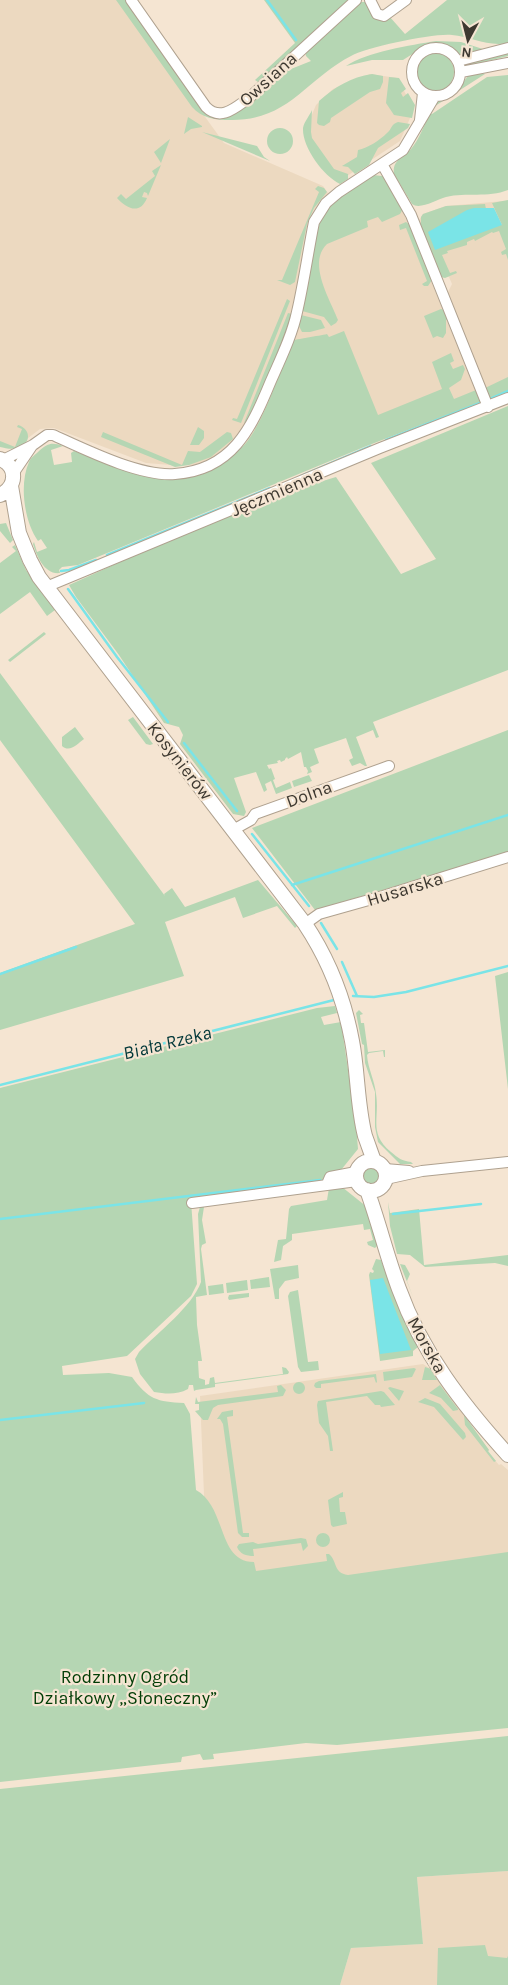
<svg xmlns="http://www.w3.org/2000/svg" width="508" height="1985" viewBox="0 0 508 1985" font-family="Karla,sans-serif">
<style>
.built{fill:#ecd9c0}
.green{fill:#b5d6b3}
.water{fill:#7ae4e7}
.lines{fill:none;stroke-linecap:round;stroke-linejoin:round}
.stream{stroke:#7ae4e7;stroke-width:2.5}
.minor-casing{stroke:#afa18f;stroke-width:12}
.secondary-casing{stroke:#afa18f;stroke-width:16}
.minor{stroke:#fff;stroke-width:10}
.secondary{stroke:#fff;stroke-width:14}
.labels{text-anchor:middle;stroke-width:4.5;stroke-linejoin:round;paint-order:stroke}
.street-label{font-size:18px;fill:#3d3830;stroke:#f5e5d2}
.park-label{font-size:18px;fill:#003d05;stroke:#f5e5d2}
.water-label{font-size:19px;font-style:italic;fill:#023839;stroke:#f5e5d2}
</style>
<rect width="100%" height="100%" fill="#f5e5d2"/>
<path class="built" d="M0,0H124L195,103L224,143L323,186L327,192L338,201L401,207L480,402L313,464L171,465L146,463L54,428L40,429L15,448L0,444Z
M370,74L397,78L414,109L400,141L338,182L311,152L308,124L316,105L333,89Z
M504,201L508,212V391L489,398L447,294L452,284L449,277L439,274L419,220L423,214L446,206Z
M423,1364L431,1369L489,1450L488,1452L499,1465L501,1464L508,1470V1555L208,1594L200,1396Z
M508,1871V1985H340L351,1948L423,1944L417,1877Z"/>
<path class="green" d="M116,0H127L208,116L226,118L236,113L286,71L311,61L306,56L305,50L360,2H366L378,20L389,16L405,34L447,0H508V43C488,47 471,37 452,35C433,33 368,47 351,56C306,79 289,121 230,120C215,120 202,118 192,107Z
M264,0H350L258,82L255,80L295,43Z
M436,41L461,42L489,51L461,55L446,46L437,43L428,44L403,60H372L346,66C367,52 411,45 436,41Z
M508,53V56L463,67L462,63Z
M416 72a19 19 0 1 1 38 0a19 19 0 1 1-38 0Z
M479,73L485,74L432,108L438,101L456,91L468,76Z
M372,74L383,76V82L380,89L370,92L331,118L330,122L324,126L319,125L317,123L319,101C335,87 351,77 372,74Z
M508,75V190C488,198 466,192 446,197C436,200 420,210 412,204L394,174C392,160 403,158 411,149C419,140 424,125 430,113L432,114L487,77Z
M389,77L399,78L406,89L401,93L403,97L408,93L415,105L412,118L394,115L386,103Z
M312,110L311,132L312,138L334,169L348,174V179L340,184C323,176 302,147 303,128C304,122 310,115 312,110Z
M188,117L202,126V127L191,129L184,134Z
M398,122L410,124L408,128L378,148L369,165L355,174L348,167L342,166L357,157L358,150C368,148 380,140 387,133C392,129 391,124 398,122Z
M267 141a13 13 0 1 1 26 0a13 13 0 1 1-26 0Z
M202,132L257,146L264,157L270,161Z
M170,139L161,163L154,152Z
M161,165L148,196L147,193L144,192L142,197L147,198C140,215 127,209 117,198L121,194L126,199L155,176L152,171Z
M373,175L382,176L386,179L403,209L400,214L382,222L378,217L367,221L368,227L327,244C307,263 330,299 338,320L336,323L331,326L324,317L302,311C306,288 312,230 324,213C336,196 357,186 373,175Z
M318,186L324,188L327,192L314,208L307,224L295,282L290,285L277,280H282L319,192L315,189Z
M508,200V260L506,254L502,255L501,252L506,249L499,231L493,233L492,232L475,241L474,239L467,242V245L447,251L448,253L442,255L450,273L456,271L457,273L445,278L441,277L421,228V217L423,214L446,206L485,204L486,209L474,208L502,225L492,203Z
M406,222L411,226L432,280L428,286H424L422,284L427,281L406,228L400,230L399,225Z
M287,299L290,301L241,423L232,420L233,418L237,419Z
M441,309L444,310L448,319L446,320V333L443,338L437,336L433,338L424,316Z
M288,313L292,314C283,349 265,383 251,417L244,423Z
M301,315L321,320L325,328L310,332H302L299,326Z
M344,331L378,415L442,389L432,362L451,353L454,361L450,363L453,369L463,365L465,369L461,380L449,388L454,399L476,390L481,402L364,447L78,565L62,567L59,570L60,573C45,575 37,557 33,544L34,542L37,552L47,548L41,539L38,541C24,521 19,484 29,462C30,458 36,454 39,451C48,443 52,442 63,446L51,450L54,465L72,462L71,453L74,451C124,470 173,495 223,462C233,456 245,446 251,436C269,408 279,373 291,341C296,339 319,336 327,334L329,337Z
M508,377V393L491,400L483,389Z
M508,406V670L373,722L379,737L376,738L373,730L356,737L367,766H365L360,763L352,766L349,760L353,758L346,738L314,749L319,763L310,767L312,772L307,774L308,771L306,767H304L301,752L288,759L287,757L285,759V760L281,762L280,760L277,761L278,763L267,765L269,769L271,768L275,779L273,780L276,788L290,782L292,788L276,794L271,781L265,784L267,790L264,792L256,772L234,778L246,812L244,816L233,814L180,744L183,735L179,727L164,723L119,655L76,597L69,585C156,546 244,504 336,477L401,574L436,559L371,463Z
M18,425C32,429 31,445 17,448C12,450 5,448 0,447V441L15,447L22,429L17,427Z
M198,427L204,431V438L199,445H190Z
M103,432L182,465L188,451L200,452L227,432L231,433L233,439L211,457L189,465L175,467L101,437Z
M6,523L13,540L10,543L0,531V524Z
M15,545L26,570L55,610L47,616L30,592L0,614V563L16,551L12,547Z
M44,632L46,634L10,662L8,660Z
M0,673L165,896L164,894L172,888L185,907L258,880L297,926L295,928L277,906L243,918L235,897L165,922L184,976L0,1030V973L135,924L0,740Z
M133,717L153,744L150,745L146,744L128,720Z
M75,727L84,739C77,744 70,753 62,746V737Z
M508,730V853L315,910L252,828Z
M309,775L312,781L294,787L292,781Z
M508,972V1089L495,976Z
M335,1006L337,1013L321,1017L324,1025L341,1022L356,1124L358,1149L341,1170L324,1183L191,1201L197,1284L191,1296L127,1356L62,1366L63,1375L109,1373L132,1377C148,1399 157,1402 184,1403L190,1414L196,1490C227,1507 217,1562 254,1562L256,1571L327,1561L326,1554H329C338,1562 333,1573 348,1575L508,1552V1728L337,1745L306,1743L213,1754L214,1759L203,1760L200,1754L182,1757L181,1762L0,1782V1088L317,1008Z
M359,1010L363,1014L360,1015L361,1023H364L368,1052L385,1050V1057H384L383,1051L369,1053L367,1055C368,1069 375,1081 376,1094C380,1118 368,1133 391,1152C398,1158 402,1161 411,1162L413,1164H400L378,1142L375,1127V1092L365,1063L364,1045L362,1044L356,1013Z
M362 1176a9 9 0 1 1 18 0a9 9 0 1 1-18 0Z
M342,1187L367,1207L377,1246L375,1248L368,1245L367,1242L373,1240L370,1229L364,1230L363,1224L292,1234V1240L283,1246L281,1260L274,1262L278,1240L286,1239L289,1209L291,1206L327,1200L329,1188Z
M388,1202L390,1213L419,1209L424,1265L508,1255V1266L495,1263L425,1267L410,1255L397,1254L390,1226Z
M200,1207H204L202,1220L206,1243L202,1245L201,1249L207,1295L196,1297L197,1325L202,1361H198L199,1378L205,1380V1385L209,1384L210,1378L214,1377L215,1383L283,1374L282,1367L286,1368L289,1372L288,1374L215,1384V1387L196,1390L194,1391L193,1385H189L188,1389C177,1395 166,1394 154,1392L140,1374L135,1359L139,1352C158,1332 192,1307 201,1282L198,1214Z
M376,1259L381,1260L397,1304L418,1347L413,1351V1356L380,1361L369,1275L370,1272L373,1273L374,1271L372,1269Z
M400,1264L405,1265L410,1274L407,1281L413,1297Z
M298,1265L299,1278L285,1281L279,1289V1299H275L270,1269Z
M269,1277L270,1287L251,1289L250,1280Z
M247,1280L248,1290L227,1293L226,1283Z
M223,1284L224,1293L209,1295L208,1286Z
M298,1290L308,1362L318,1361L319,1370L301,1372L298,1367L288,1296L290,1292Z
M249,1293V1297L229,1300L228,1298L229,1295Z
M425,1367L431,1369L437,1380H422Z
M414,1368L416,1369L412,1377L384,1381L383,1372Z
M376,1374L377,1382L376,1383L374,1377L321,1384V1388H316L314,1386L315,1383L319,1381Z
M293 1388a6 6 0 1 1 12 0a6 6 0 1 1-12 0Z
M281,1385L286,1390L283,1396L218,1405L213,1408L208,1420H203L195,1411L199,1410V1404H195L196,1397L198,1402L278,1392L277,1386Z
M440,1385L458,1409V1410L453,1411L441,1398L429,1393Z
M390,1387L404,1391L399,1401L388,1388Z
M381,1391L384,1392L395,1405L381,1407L380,1405H375L367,1396L326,1402L333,1451H330L328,1436L319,1423L317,1405L318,1401Z
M425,1398L440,1404L465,1433L466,1437L463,1440L434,1407L418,1402Z
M233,1410V1416L227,1417L243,1533H249V1537H242L238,1533L223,1424L220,1419H217L222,1412Z
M464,1415L489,1450L488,1451L496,1461L494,1462L465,1425Z
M343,1492V1497L339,1498L340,1512H345L347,1524L333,1527L331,1525L328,1500Z
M316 1540a7 7 0 1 1 14 0a7 7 0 1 1-14 0Z
M301,1538L306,1539L308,1546L303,1551L301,1543L253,1549L254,1556C246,1556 240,1554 237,1547L239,1544L253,1542L258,1544Z
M508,1736V1871L417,1877L423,1944L351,1948L340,1985H0V1789Z
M485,1945L488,1956L507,1958L508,1956V1985H437L438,1948Z"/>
<path class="water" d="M474,208H494L502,225L435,250L428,232L467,210Z
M383,1278L411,1350L380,1354L370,1280Z"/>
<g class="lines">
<path class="stream" d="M267,0L296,40
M490,399L508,391
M386,440L480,403
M301,476L371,446
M107,555L270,488
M61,571L69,570L96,560
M68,589L117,657L168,722
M184,743L237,811
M252,834L309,906
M292,885L508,815
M321,923L337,949
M342,962L357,996
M0,974L76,947
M353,996L374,997L406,992L508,966
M0,1085L334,1000
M393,1214L481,1204
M0,1219L320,1180
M0,1420L144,1403"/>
<g class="minor-casing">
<path id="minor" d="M131,0L206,107C221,122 236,107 249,98L356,0
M370,0L377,14L384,16L406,0
M412 72a24 24 0 1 1 48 0a24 24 0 1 1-48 0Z
M458,61L508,48
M461,72L508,63
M420,120L423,93
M382,164L411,215L488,407
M3,460L33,445L47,435H53C84,449 140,477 175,474C232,470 251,429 270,383C280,360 292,336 297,312C304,282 308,252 314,222L326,203L339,192L403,150L435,96
M13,474L32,446
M46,587L380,448L508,398
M233,830L251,820L255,814L389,766
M305,924L319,914L383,896L508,857
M385,1169L409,1171
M386,1179L422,1171L508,1162
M327,1184L330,1177L356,1172
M192,1203L357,1181"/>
</g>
<g class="secondary-casing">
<path id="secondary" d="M0,459C18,466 17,487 0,495
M11,486L19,533L30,560L39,577L305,924C329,960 344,998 352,1041C358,1072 357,1105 365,1136C368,1144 371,1153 374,1161
M356 1176a15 15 0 1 1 30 0a15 15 0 1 1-30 0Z
M367,1190C379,1223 387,1257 399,1289C422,1353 463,1405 508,1455"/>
</g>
<use href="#minor" class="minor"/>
<use href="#secondary" class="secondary"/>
</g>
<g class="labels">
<g class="street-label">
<text transform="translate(268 79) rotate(-42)" y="6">Owsiana</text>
<text transform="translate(277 492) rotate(-23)" y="6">Jęczmienna</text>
<text transform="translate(180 761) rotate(52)" y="6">Kosynierów</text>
<text transform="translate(309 794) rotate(-20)" y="6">Dolna</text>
<text transform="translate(405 889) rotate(-17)" y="6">Husarska</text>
<text transform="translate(427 1345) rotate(61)" y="6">Morska</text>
</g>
<g class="park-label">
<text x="125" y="1683">Rodzinny Ogród<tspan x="125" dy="21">Działkowy „Słoneczny”</tspan></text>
</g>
<g class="water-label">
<text transform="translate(167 1042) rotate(-14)" y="7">Biała Rzeka</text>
</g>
</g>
<g transform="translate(468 40) rotate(187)" stroke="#f5e5d2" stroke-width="4" paint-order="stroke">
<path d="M0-4L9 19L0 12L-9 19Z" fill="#3d3830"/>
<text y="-8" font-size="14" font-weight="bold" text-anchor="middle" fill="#3d3830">N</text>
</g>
</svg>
